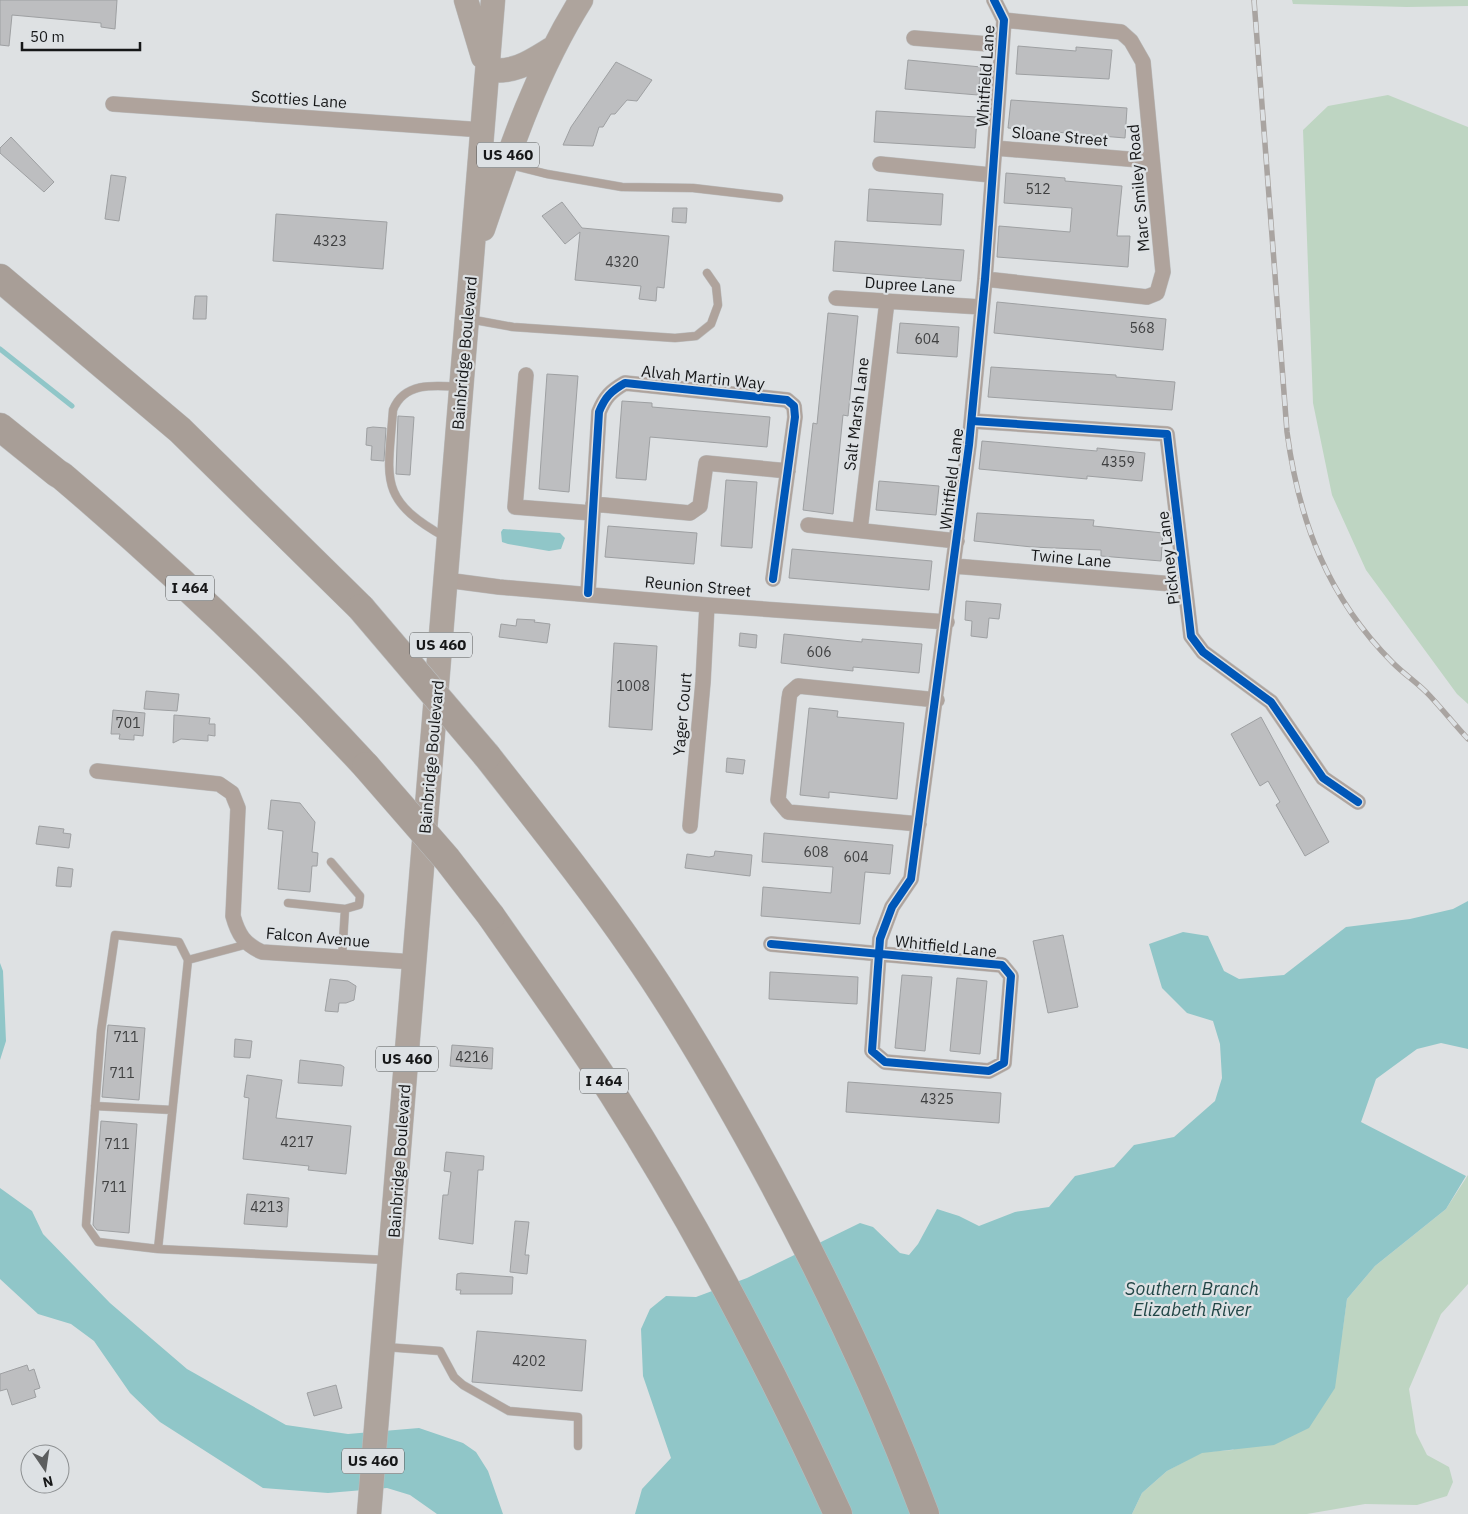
<svg xmlns="http://www.w3.org/2000/svg" width="1468" height="1514" viewBox="0 0 1468 1514" font-family="'IBM Plex Sans',sans-serif">
<style>
.green{fill:#bed5c2}
.water{fill:#90c6c8}
.lines{fill:none;stroke-linecap:round;stroke-linejoin:round}
.stream{stroke:#90c6c8;stroke-width:5}
.building{fill:#bdbec0;stroke:#9ea0a2}
.lane-casing{stroke:#bbbdbe;stroke-width:9}
.street-casing{stroke:#bbbdbe;stroke-width:16}
.primary-casing{stroke:#bbbdbe;stroke-width:25}
.highway-casing{stroke:#bbbdbe;stroke-width:29}
.lane{stroke:#afa39c;stroke-width:8}
.street{stroke:#afa39c;stroke-width:15}
.primary{stroke:#aea49d;stroke-width:24}
.highway{stroke:#a89e97;stroke-width:28}
.rail-casing{stroke:#a9a4a1;stroke-width:5.5}
.rail{stroke:#dde1e4;stroke-width:4;stroke-dasharray:11;stroke-linecap:butt}
.highway-bridge-casing{stroke:#bbbdbe;stroke-width:29;stroke-linecap:butt}
.highway-bridge{stroke:#a89e97;stroke-width:28}
.cycleway-casing{stroke:#dde1e4;stroke-width:11}
.cycleway{stroke:#0057b8;stroke-width:8}
.labels{text-anchor:middle;stroke-width:4.5;stroke-linejoin:round;paint-order:stroke}
.number-label{font-size:14px;fill:#404142}
.shield{fill:#dde1e4;stroke:#525455;stroke-width:1}
.shield-label{font-size:15px;font-weight:bold;fill:#161718}
.street-label{font-size:16px;fill:#161718;stroke:#dde1e4}
.water-label{font-size:18px;font-style:italic;fill:#214646;stroke:#dde1e4}
</style>
<rect width="100%" height="100%" fill="#dee1e3"/>
<path class="green" d="M1292,0H1468V6L1407,7L1293,4Z
M1388,95L1468,127V704L1457,694L1366,570L1332,495L1313,403L1303,130L1328,106Z
M1468,1175V1284L1441,1314L1409,1389L1416,1433L1427,1455L1449,1467L1453,1482L1447,1496L1417,1505L1365,1504L1307,1514H1132L1142,1493L1167,1471L1202,1452L1233,1450L1342,1334L1347,1299L1375,1266L1446,1209Z"/>
<path class="water" d="M503,529L560,533L565,538L561,549L549,551L508,544L502,542L501,532Z
M1468,901V1049L1441,1043L1417,1049L1376,1079L1361,1122L1466,1176L1446,1209L1375,1266L1347,1299L1335,1388L1309,1428L1274,1445L1202,1453L1167,1471L1142,1493L1132,1514H635L642,1489L671,1458L643,1376L641,1329L650,1309L666,1296L696,1297L747,1278L860,1223L873,1227L900,1253L909,1255L918,1244L937,1209L959,1216L979,1226L1015,1212L1049,1207L1075,1176L1114,1167L1134,1145L1174,1137L1215,1101L1222,1078L1220,1044L1213,1021L1187,1013L1162,988L1149,944L1183,932L1208,936L1224,971L1239,979L1284,975L1346,927L1410,919L1453,909Z
M0,963L3,971L6,1041L0,1060Z
M0,1188L32,1211L43,1234L110,1303L187,1369L286,1425L348,1434L419,1428L463,1443L476,1452L488,1471L503,1514H437L410,1495L387,1488L328,1493L263,1488L160,1422L130,1393L94,1341L71,1324L38,1314L0,1279Z"/>
<g class="lines">
<path class="stream" d="M0,349L72,406"/>
</g>
<path class="building" d="M0,0H117L115,29L101,27V23L12,15L9,46L0,45Z
M1018,46L1076,51V47L1112,50L1109,79L1016,74Z
M908,60L981,67L978,95L905,89Z
M616,62L652,80L637,101L627,100L615,114H611L603,127H599L593,146L563,145L571,127Z
M1011,100L1127,108L1125,138L1008,128Z
M876,111L977,117L975,148L874,142Z
M11,137L54,182L44,192L0,153V148Z
M1006,173L1065,178V181L1122,186L1117,236H1130L1128,267L997,257L999,226L1070,232L1072,208L1004,203Z
M111,175L126,177L119,221L105,219Z
M869,189L943,194L941,225L867,221Z
M562,202L582,228L669,236L664,288L657,287L656,301L639,299L641,286L575,280L580,232L565,244L542,216Z
M673,208H687L686,223L672,222Z
M276,214L387,222L383,269L273,261Z
M835,241L964,250L961,281L833,271Z
M195,296H207L206,319H193Z
M997,302L1166,319L1163,350L994,333Z
M828,313L858,316L848,416L843,415L833,514L803,510L813,423L817,424Z
M900,323L959,327L957,357L897,353Z
M991,367L1116,375V377L1175,382L1172,410L988,397Z
M547,374L578,376L569,492L539,489Z
M622,401L652,403V407L770,417L767,447L650,437L646,480L616,478Z
M398,416L414,417L410,475L396,474Z
M373,427L386,428L384,461L371,460L372,446L366,445L367,428Z
M982,441L1097,451V448L1145,453L1142,481L1087,476V479L979,469Z
M726,480L757,482L752,548L721,546Z
M879,481L939,486L936,515L876,510Z
M977,513L1094,520L1093,526L1163,533L1161,561L1101,556V550L1032,547L974,541Z
M608,526L697,533L694,564L605,557Z
M792,549L932,561L929,590L789,578Z
M966,601L1001,604L999,619L989,618L987,638L971,636L972,621L965,620Z
M517,619L535,620L534,622L550,624L547,643L499,637L501,624L516,626Z
M740,633L757,635L756,648L739,646Z
M784,634L862,642V639L922,644L919,673L853,667V671L781,663Z
M614,643L657,646L652,730L609,727Z
M146,691L179,694L177,711L144,709Z
M809,708L838,711L837,717L904,723L897,799L829,792V798L800,795Z
M113,710L145,713L143,736L134,735V740L119,739L120,734H111Z
M174,715L210,718L209,724H215V736L208,735V741L181,739L173,743Z
M1261,717L1329,842L1305,856L1276,805L1280,802L1268,781L1260,786L1231,734Z
M727,758L745,760L743,774L726,772Z
M271,800L300,803L315,822L312,852L318,853L317,866H312L310,892L278,889L283,831L268,829Z
M39,826L64,829L63,833L71,834L69,848L36,844Z
M764,833L893,845L890,874L865,872L860,924L761,916L763,887L831,893L833,867L762,862Z
M715,851L752,855L750,876L685,868L687,854L709,857L714,856Z
M58,867L73,869L71,887L56,886Z
M1063,935L1078,1007L1048,1013L1033,941Z
M770,972L858,977L857,1004L769,999Z
M902,975L932,977L925,1051L895,1048Z
M957,978L987,981L980,1054L950,1051Z
M330,979L348,981L356,986L354,1000L346,1003H339L338,1012L325,1011Z
M108,1025L145,1028L139,1100L102,1097Z
M235,1039L252,1041L250,1058L234,1057Z
M452,1045L493,1048L492,1069L450,1066Z
M300,1060L341,1065L344,1067L342,1086L298,1083Z
M247,1075L282,1080L276,1118L351,1126L346,1174L308,1170L309,1166L243,1159L249,1098L244,1097Z
M848,1082L1001,1093L999,1123L846,1112Z
M101,1121L137,1124L129,1233L97,1230L93,1225Z
M446,1152L484,1156L483,1170H478L473,1244L439,1239L443,1195H448L451,1172L444,1171Z
M247,1194L289,1198L287,1227L244,1224Z
M515,1221L529,1222L525,1255H529L527,1274L510,1272Z
M461,1273L513,1277L512,1294H460L461,1290H456L457,1274Z
M477,1331L586,1340L582,1391L472,1382Z
M27,1365L29,1371L34,1369L40,1388L34,1390L36,1397L12,1405L7,1389L0,1391V1374Z
M336,1385L342,1408L314,1416L307,1393Z"/>
<g class="lines">
<g class="lane-casing">
<path id="lane" d="M507,164L547,174L622,187L693,188L779,198
M469,319L513,327L675,338L696,336L711,324L718,305L716,286L707,273
M445,537C377,499 388,479 393,410C404,382 434,385 460,387
M288,903L345,909L359,905L360,896L331,862
M342,958L345,909
M188,960L248,944
M95,1106L172,1110
M158,1249L188,960L179,942L115,935L101,1031L86,1225L98,1242L158,1249L386,1260
M385,1347L440,1351L454,1377L463,1385L509,1411L578,1417V1446"/>
</g>
<g class="street-casing">
<path id="street" d="M914,38L1001,45
M113,104L483,130
M995,148L1152,161
M880,164L991,175
M985,279L1147,297L1157,293L1163,272L1143,62L1131,41L1121,32L1004,20
M836,298L981,307
M526,375L515,507L592,513
M972,421L1167,434L1191,636L1203,652L1271,702L1323,778L1358,802
M593,504L690,513L700,506L706,463L788,471
M808,525L957,541
M860,530L887,301
M954,566L1185,585
M446,580L499,587L707,605L947,622
M588,593L599,412C605,397 611,391 625,383L787,400L794,406L795,417L773,579
M97,771L219,784L232,793L238,808L233,916C238,934 244,944 262,952L414,962
M919,824L788,812L778,800L789,699L790,693L798,686L937,700
M690,826L703,682L707,605
M771,944L1002,965L1011,976L1004,1063L989,1071L885,1062L872,1051L880,939L892,907L911,879L969,445L985,279L1004,20L994,0"/>
</g>
<g class="primary-casing">
<path id="primary" d="M466,0L483,57
M488,70C516,73 530,62 553,48
M483,229C510,150 536,72 581,0
M369,1514L493,0"/>
</g>
<g class="highway-casing">
<path id="highway" d="M0,278L180,430L361,608
M0,427L57,473L62,476C169,567 271,663 366,766
M487,756C537,820 588,883 634,950C675,1009 712,1072 747,1135C815,1257 876,1383 925,1514
M491,916C532,975 574,1033 613,1094C698,1228 772,1369 838,1514"/>
</g>
<use href="#lane" class="lane"/>
<use href="#street" class="street"/>
<use href="#primary" class="primary"/>
<use href="#highway" class="highway"/>
<g class="rail-casing">
<path id="rail" d="M1254,0L1287,432C1299,522 1328,598 1393,663C1405,675 1419,684 1430,696C1443,710 1455,725 1468,739"/>
</g>
<use href="#rail" class="rail"/>
<g class="highway-bridge-casing">
<path id="highway-bridge" d="M361,608L487,756
M366,766L447,859L491,916"/>
</g>
<use href="#highway-bridge" class="highway-bridge"/>
<g class="cycleway-casing">
<path id="cycleway" d="M972,421L1167,434L1191,636L1203,652L1271,702L1323,778L1358,802
M588,593L599,412C605,397 611,391 625,383L787,400L794,406L795,417L773,579
M771,944L1002,965L1011,976L1004,1063L989,1071L885,1062L872,1051L880,939L892,907L911,879L969,445L985,279L1004,20L994,0"/>
</g>
<use href="#cycleway" class="cycleway"/>
</g>
<g class="labels">
<g class="number-label">
<text x="1038" y="194">512</text>
<text x="330" y="246">4323</text>
<text x="622" y="267">4320</text>
<text x="1142" y="333">568</text>
<text x="927" y="344">604</text>
<text x="1118" y="467">4359</text>
<text x="819" y="657">606</text>
<text x="633" y="691">1008</text>
<text x="128" y="728">701</text>
<text x="816" y="857">608</text>
<text x="856" y="862">604</text>
<text x="126" y="1042">711</text>
<text x="472" y="1062">4216</text>
<text x="122" y="1078">711</text>
<text x="937" y="1104">4325</text>
<text x="297" y="1147">4217</text>
<text x="117" y="1149">711</text>
<text x="114" y="1192">711</text>
<text x="267" y="1212">4213</text>
<text x="529" y="1366">4202</text>
</g>
<g class="shield">
<rect x="477" y="142.5" width="62" height="25" rx="4"/>
<rect x="166" y="575.5" width="48" height="25" rx="4"/>
<rect x="410" y="632.5" width="62" height="25" rx="4"/>
<rect x="376" y="1046.5" width="62" height="25" rx="4"/>
<rect x="580" y="1068.5" width="48" height="25" rx="4"/>
<rect x="342" y="1448.5" width="62" height="25" rx="4"/>
</g>
<g class="shield-label">
<text x="508" y="160">US 460</text>
<text x="190" y="593">I 464</text>
<text x="441" y="650">US 460</text>
<text x="407" y="1064">US 460</text>
<text x="604" y="1086">I 464</text>
<text x="373" y="1466">US 460</text>
</g>
<g class="street-label">
<text transform="translate(985 76) rotate(-86)" y="6">Whitfield Lane</text>
<text transform="translate(299 99) rotate(4)" y="6">Scotties Lane</text>
<text transform="translate(1060 136) rotate(5)" y="6">Sloane Street</text>
<text transform="translate(1138 188) rotate(-95)" y="6">Marc Smiley Road</text>
<text transform="translate(910 285) rotate(4)" y="6">Dupree Lane</text>
<text transform="translate(464 353) rotate(-85)" y="6">Bainbridge Boulevard</text>
<text transform="translate(703 377) rotate(6)" y="6">Alvah Martin Way</text>
<text transform="translate(856 414) rotate(-83)" y="6">Salt Marsh Lane</text>
<text transform="translate(951 479) rotate(-83)" y="6">Whitfield Lane</text>
<text transform="translate(1071 558) rotate(5)" y="6">Twine Lane</text>
<text transform="translate(1168 558) rotate(-97)" y="6">Pickney Lane</text>
<text transform="translate(698 586) rotate(5)" y="6">Reunion Street</text>
<text transform="translate(682 714) rotate(-85)" y="6">Yager Court</text>
<text transform="translate(431 757) rotate(-85)" y="6">Bainbridge Boulevard</text>
<text transform="translate(318 937) rotate(5)" y="6">Falcon Avenue</text>
<text transform="translate(946 946) rotate(6)" y="6">Whitfield Lane</text>
<text transform="translate(399 1161) rotate(-86)" y="6">Bainbridge Boulevard</text>
</g>
<g class="water-label">
<text x="1192" y="1295">Southern Branch<tspan x="1192" dy="21">Elizabeth River</tspan></text>
</g>
</g>
<g transform="translate(45 1469) rotate(167)"><circle r="24" fill="#dde1e4" stroke="#8d9092"/>
<path d="M0-4L9 19L0 12L-9 19Z" fill="#5c5e5f"/>
<text y="-8" font-size="14" font-weight="bold" text-anchor="middle" fill="#161718">N</text>
</g>
<path d="M22 42v8h118v-8" fill="none" stroke="#161718" stroke-width="2.5"/>
<text x="30" y="42" font-size="15" fill="#161718" stroke="#dde1e4" stroke-width="4" paint-order="stroke">50 m</text>
</svg>
